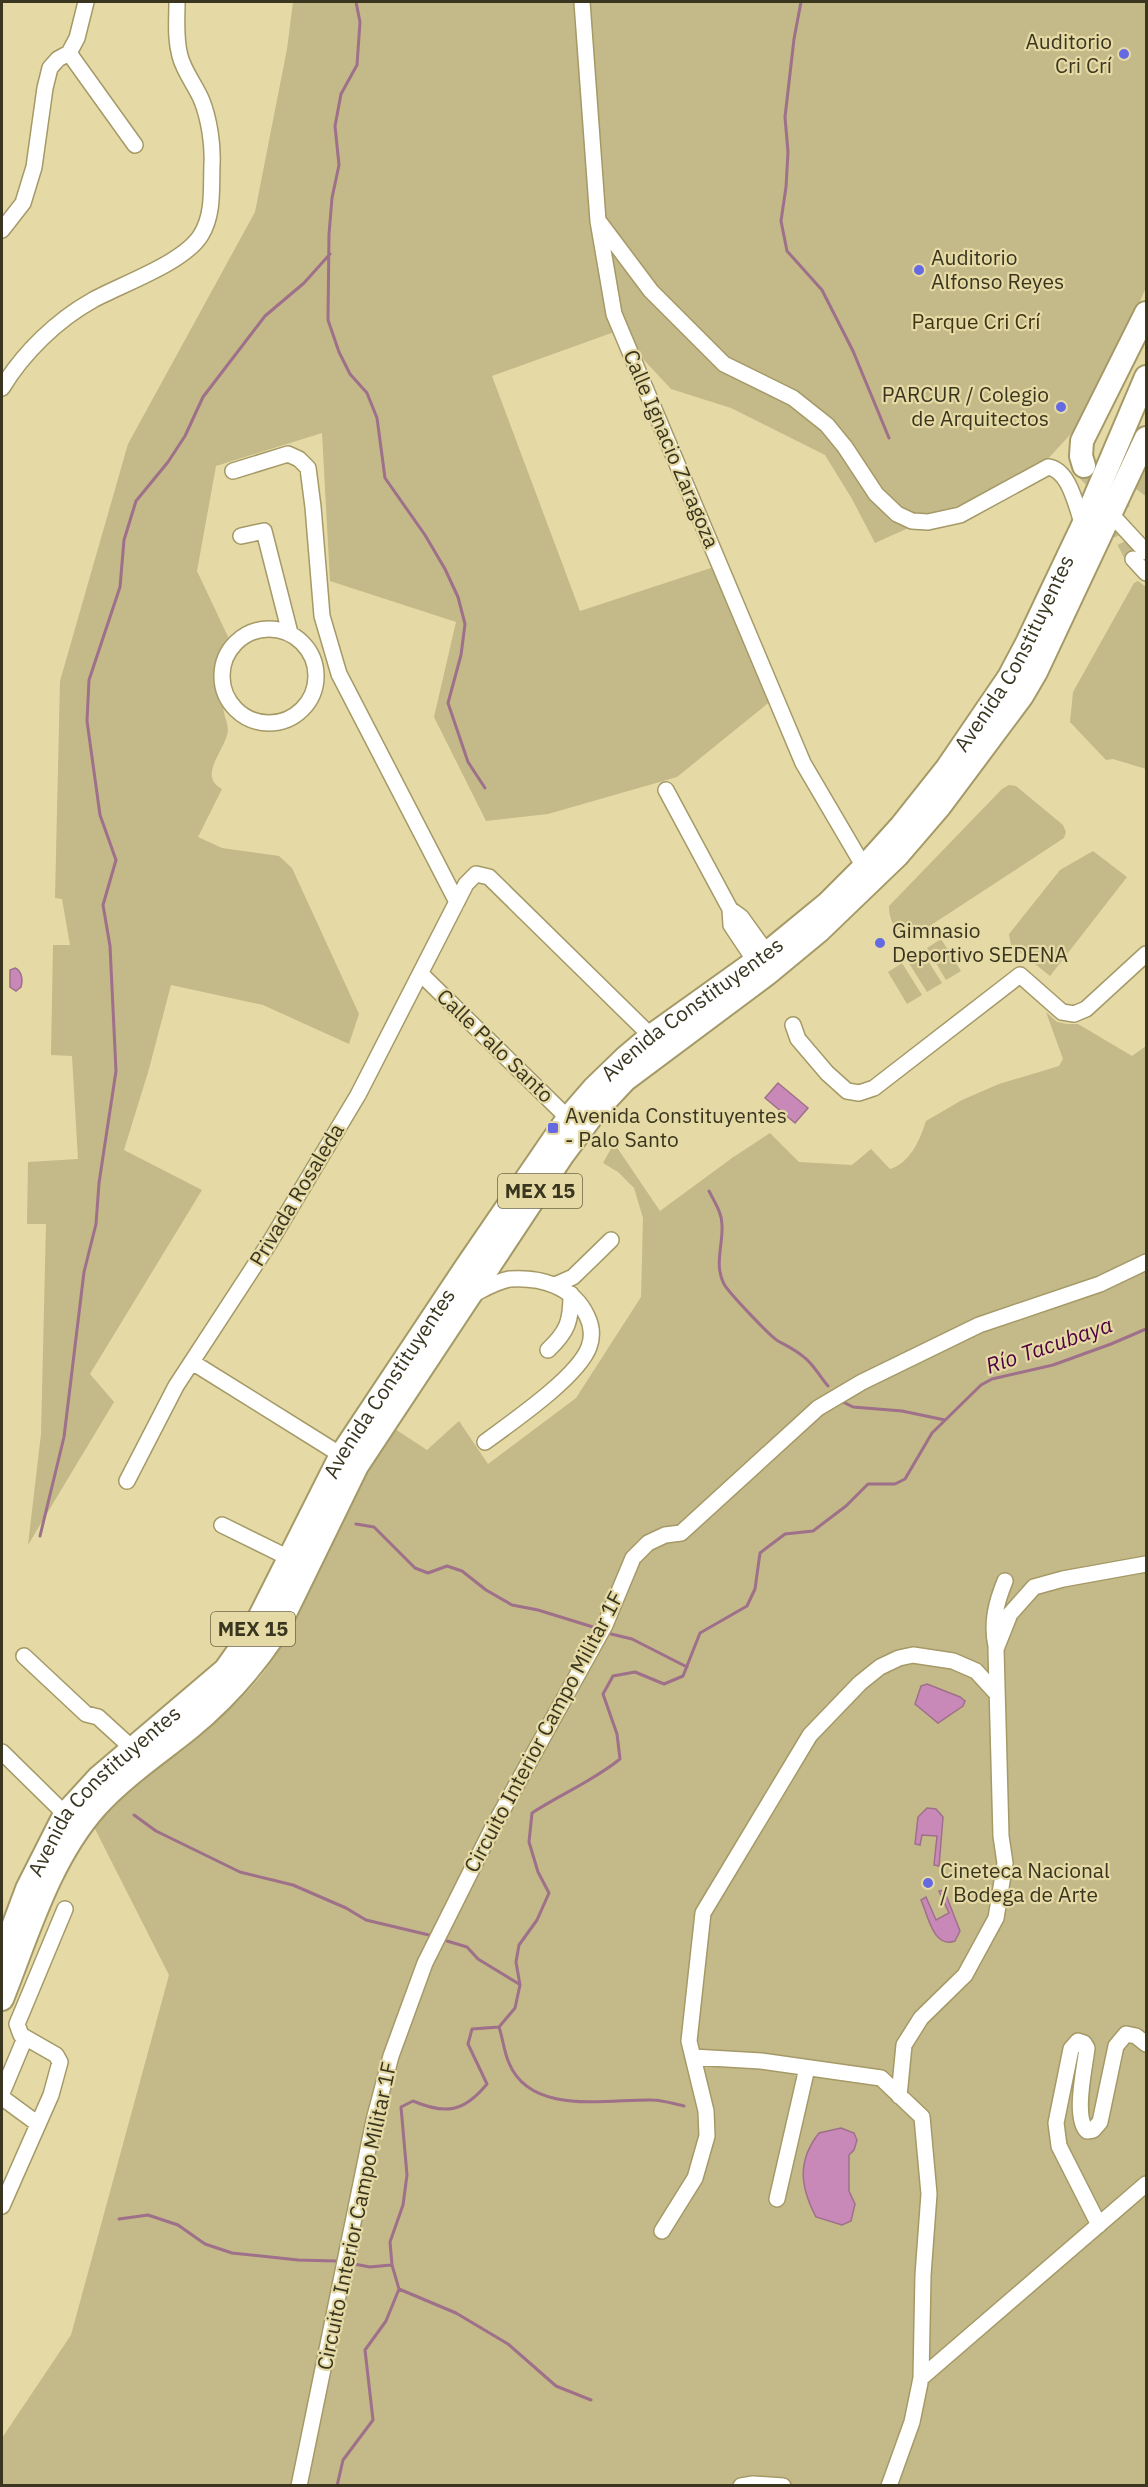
<svg xmlns="http://www.w3.org/2000/svg" width="1148" height="2487" viewBox="0 0 1148 2487" font-family="'IBM Plex Sans',sans-serif">
<style>
.green{fill:#c4b988}
.water{fill:#c989b8;stroke:#9e708a;stroke-width:1.5}
.lines{fill:none;stroke-linecap:round;stroke-linejoin:round}
.stream{stroke:#9e708a;stroke-width:3}
.minor-tunnel{stroke:#c3b98a;stroke-width:15;stroke-dasharray:15 8;stroke-linecap:butt}
.highway-tunnel{stroke:#c3b98a;stroke-width:22;stroke-dasharray:22 11;stroke-linecap:butt}
.minor-casing{stroke:#a59a67;stroke-width:18}
.highway-casing{stroke:#a59a67;stroke-width:26}
.minor{stroke:#fff;stroke-width:15}
.highway{stroke:#fff;stroke-width:22}
.poi-dot{fill:#656ae3;stroke:#e5daa5;stroke-width:2}
.labels{text-anchor:middle;stroke-width:4.5;stroke-linejoin:round;paint-order:stroke}
.shield{fill:#e5daa5;stroke:#6d6647;stroke-width:1.5}
.shield-label{font-size:20px;font-weight:bold;fill:#39351f}
.poi-label{font-size:21px;fill:#39351f;stroke:#e5daa5;text-anchor:start}
.park-label{font-size:21px;fill:#3d3514;stroke:#e5daa5}
.street-label{font-size:21px;fill:#39351f;stroke:#e5daa5}
.water-label{font-size:22px;font-style:italic;fill:#4e0041;stroke:#e5daa5}
</style>
<rect width="100%" height="100%" fill="#e5daa5"/>
<path class="green" d="M293,2H1146V288L1097,394L1079,425L1046,461L984,494L875,543L852,499L825,455L731,408L671,389L617,331L492,376L580,611L714,567L772,700L677,777L548,814L486,821L434,717L456,622L330,581L322,433L216,466L197,571L230,641C210,670 219,685 225,717C227,722 229,730 227,735C223,752 198,777 222,789L198,837L222,848L279,856L292,868L359,1014L349,1044L263,1005L171,985L149,1069L124,1150L202,1190L90,1374L114,1402L28,1545L41,1434L46,1224H27L28,1162L78,1159L72,1056L51,1055L53,945H70L62,899L55,898L60,681L128,444L255,212L287,49Z
M1138,581L1146,587V769L1113,759L1106,760L1070,722L1073,692L1134,583Z
M1009,785L1016,786L1063,825L1066,832L1064,838L922,931C901,938 889,927 889,906L1002,789Z
M1093,851L1127,877L1050,976L1011,945L1009,934L1060,870Z
M941,939L961,971L946,980L927,948Z
M922,951L942,983L927,992L907,960Z
M902,963L922,995L907,1004L888,972Z
M1046,1012L1057,1022L1067,1024H1078L1132,1056L1146,1046V2485L2,2486V2438L71,2335L169,1975L94,1827C141,1768 213,1735 260,1677C305,1621 327,1541 362,1478C371,1461 384,1445 395,1429L427,1450L459,1421L488,1464L576,1398L641,1297L643,1218L634,1188L618,1172L603,1163L614,1143L660,1211L732,1158L770,1133L799,1162L852,1165L871,1149L890,1169C910,1163 920,1140 926,1121L962,1100L999,1084L1059,1066L1063,1059Z"/>
<path class="water" d="M15,968C22,971 23,980 21,987L16,991L10,987V970Z
M778,1083L808,1108L795,1123L765,1098Z
M927,1684L960,1697L965,1701L963,1706L938,1723L915,1704L921,1686Z
M927,1808L936,1809L943,1817L939,1866L934,1865L937,1836L922,1835L920,1845L915,1844L918,1817Z
M944,1890L960,1931L955,1941C933,1949 928,1915 921,1900L926,1897L936,1920L949,1913L939,1891Z
M841,2128L854,2133L857,2140L854,2150L849,2155V2191L855,2204L851,2221L842,2225L816,2217C800,2186 797,2161 819,2133Z"/>
<g class="lines">
<path class="stream" d="M356,2L360,22L357,65L341,94L335,126L339,165L332,198L329,234L328,320L339,352L350,374L367,393L377,418L385,478L425,535L445,569L458,597L465,624L461,655L448,703L468,762L485,788
M801,2L794,39L785,117L788,152L786,187L781,221L787,251L822,290L853,351L889,438
M709,1191C715,1203 722,1213 722,1225C723,1246 714,1265 724,1284C729,1293 769,1335 778,1341C787,1346 796,1350 805,1358C814,1365 820,1377 828,1386
M841,1401L853,1407L902,1411L945,1420
M356,1524L374,1527L415,1568L428,1573L447,1566L462,1571L486,1590L512,1605L538,1610L593,1627
M40,1536L64,1437L84,1272L96,1224L99,1183L116,1071L110,946L103,905L116,860L100,815L87,721L89,680L120,587L124,540L136,501L168,462L185,436L203,397L265,316L304,283L330,254
M611,1634L632,1639L687,1667
M134,1815L156,1831L240,1872L293,1885L346,1908L366,1920L429,1935
M447,1941L467,1947L478,1959L519,1984
M499,2027C503,2039 504,2052 509,2063C531,2116 607,2099 652,2100C663,2100 674,2104 684,2106
M119,2219L148,2215L178,2225L205,2244L232,2253L298,2260L336,2261
M354,2264L370,2267L391,2265
M399,2289L456,2313L508,2344L556,2386L591,2400
M337,2486L343,2460L373,2420L365,2350L386,2321L399,2289L392,2265L390,2242L403,2205L407,2175L401,2107L413,2101C446,2115 464,2112 487,2084L468,2044L472,2029L499,2027L515,2008L520,1985L516,1962L519,1945L537,1920L549,1893L538,1872L529,1842L532,1813C561,1794 593,1781 620,1759L617,1734L603,1694L613,1676L635,1672L664,1684L683,1676L700,1633L747,1606L755,1589L760,1553L785,1534L813,1531L846,1506L868,1484H895L905,1479L932,1433L981,1385L992,1379L1053,1365L1111,1344L1146,1329"/>
<path class="minor-tunnel" d="M1114,521L1133,559"/>
<path class="highway-tunnel" d="M1084,466C1091,476 1118,501 1132,495C1140,491 1143,478 1146,470"/>
<g class="minor-casing">
<path id="minor" d="M582,2L598,221L614,314L803,763L864,867
M69,53L135,145
M600,223L651,291L724,364L793,398L827,425L845,447L876,494L897,514L912,521L928,522L960,515L1048,467C1070,470 1076,507 1083,525
M2,230L23,203L34,167L45,88L50,68L58,59L69,53L77,38L86,2
M2,388C23,353 57,320 93,300C122,284 184,263 201,235C214,214 211,188 212,164C213,144 209,119 202,101C196,86 184,72 180,56C175,38 177,20 177,2
M233,471L288,454L299,459L308,468L313,507L322,616L339,674L457,902
M1111,514L1146,552
M241,536L264,531L290,633
M1133,559L1146,573
M222 676a47 47 0 1 1 94 0a47 47 0 1 1-94 0Z
M666,790L730,909L741,917L767,953
M730,909L731,925L755,961
M421,974L568,1118
M793,1025L798,1039L827,1073L847,1091L859,1093L874,1088L1020,975L1062,1012L1074,1014L1086,1009L1146,954
M555,1285L573,1277L611,1240
M472,1295C484,1289 497,1281 510,1279C541,1277 573,1286 587,1316C592,1326 593,1336 589,1347C578,1377 512,1422 485,1442
M548,1350C568,1331 571,1321 571,1294
M192,1362L341,1455
M127,1481L176,1386L270,1242L358,1095L466,884L476,874L489,877L651,1036
M222,1525L289,1558
M996,1646C991,1623 996,1603 1005,1581
M24,1656L86,1714L98,1717L132,1748
M2,1752L65,1814
M25,2038L2,2093L4,2099L38,2124
M693,2057L761,2061L881,2078L922,2117L929,2194L923,2275L921,2378L912,2422L889,2486
M899,2096L904,2045L921,2018L965,1975L996,1918L1005,1863L1001,1836L996,1649L1010,1614L1034,1587L1063,1579L1146,1564
M777,2199L807,2068
M2,2206L51,2095L60,2062L56,2055L21,2035L17,2024L65,1909
M1099,2225L1059,2146L1056,2123L1071,2049L1078,2041L1084,2043L1087,2048C1085,2067 1073,2117 1087,2131L1093,2130L1100,2122L1116,2046L1126,2034L1136,2036L1146,2044
M662,2231L695,2178L707,2136L706,2111L689,2041L703,1913L810,1735L860,1683L880,1667L899,1658L913,1655L953,1661L976,1671L997,1694
M921,2378L1146,2184
M299,2486L374,2120L391,2056L425,1963L492,1829L605,1625L633,1558L648,1543L665,1535L681,1533L818,1408L862,1382L979,1325L1100,1284L1146,1262
M741,2486L753,2484L783,2486"/>
</g>
<g class="highway-casing">
<g id="highway">
<path d="M1084,466L1081,456L1082,441L1146,313"/>
<path id="s1" d="M2,1956L27,1889L65,1814L98,1778L225,1670L244,1643L260,1616L341,1455L466,1267L568,1118L594,1088L625,1058L651,1036L767,953L828,903L864,867L901,826L947,768L1009,677L1027,643L1083,525L1146,377"/>
<path d="M2,1999C28,1934 49,1860 96,1807C123,1777 159,1753 190,1728C224,1700 251,1670 275,1634L357,1466L562,1156L595,1112L625,1080L767,974L819,931L897,856L940,806L1022,696L1036,672L1146,438"/>
</g>
</g>
<use href="#minor" class="minor"/>
<use href="#highway" class="highway"/>
</g>
<g class="poi-dot">
<circle cx="1124" cy="54" r="6"/>
<circle cx="919" cy="270" r="6"/>
<circle cx="1061" cy="407" r="6"/>
<circle cx="880" cy="943" r="6"/>
<rect x="547" y="1122" width="12" height="12" rx="3"/>
<circle cx="928" cy="1883" r="6"/>
</g>
<g class="labels">
<g class="shield">
<rect x="498" y="1174" width="84" height="34" rx="4.5"/>
<rect x="211" y="1612" width="84" height="34" rx="4.5"/>
</g>
<g class="shield-label">
<text x="540" y="1198">MEX 15</text>
<text x="253" y="1636">MEX 15</text>
</g>
<g class="poi-label">
<text x="1112" y="49" text-anchor="end">Auditorio<tspan x="1112" dy="24">Cri Crí</tspan></text>
<text x="931" y="265">Auditorio<tspan x="931" dy="24">Alfonso Reyes</tspan></text>
<text x="1049" y="402" text-anchor="end">PARCUR / Colegio<tspan x="1049" dy="24">de Arquitectos</tspan></text>
<text x="892" y="938">Gimnasio<tspan x="892" dy="24">Deportivo SEDENA</tspan></text>
<text x="565" y="1123">Avenida Constituyentes<tspan x="565" dy="24">- Palo Santo</tspan></text>
<text x="940" y="1878">Cineteca Nacional<tspan x="940" dy="24">/ Bodega de Arte</tspan></text>
</g>
<g class="park-label">
<text x="976" y="329">Parque Cri Crí</text>
</g>
<g class="street-label">
<text transform="translate(671 449) rotate(67)" y="7">Calle Ignacio Zaragoza</text>
<text dy="7" stroke="none"><textPath href="#s1" startOffset="1674">Avenida Constituyentes</textPath></text>
<text dy="7" stroke="none"><textPath href="#s1" startOffset="1188">Avenida Constituyentes</textPath></text>
<text transform="translate(495 1046) rotate(44)" y="7">Calle Palo Santo</text>
<text transform="translate(297 1195) rotate(-59)" y="7">Privada Rosaleda</text>
<text dy="7" stroke="none"><textPath href="#s1" startOffset="702">Avenida Constituyentes</textPath></text>
<text transform="translate(544 1732) rotate(-62)" y="7">Circuito Interior Campo Militar 1F</text>
<text dy="7" stroke="none"><textPath href="#s1" startOffset="198">Avenida Constituyentes</textPath></text>
<text transform="translate(357 2216) rotate(-78)" y="7">Circuito Interior Campo Militar 1F</text>
</g>
<g class="water-label">
<text transform="translate(1049 1345) rotate(-19)" y="8">Río Tacubaya</text>
</g>
</g>
<rect width="1148" height="2487" fill="none" stroke="#39351f" stroke-width="6"/>
</svg>
